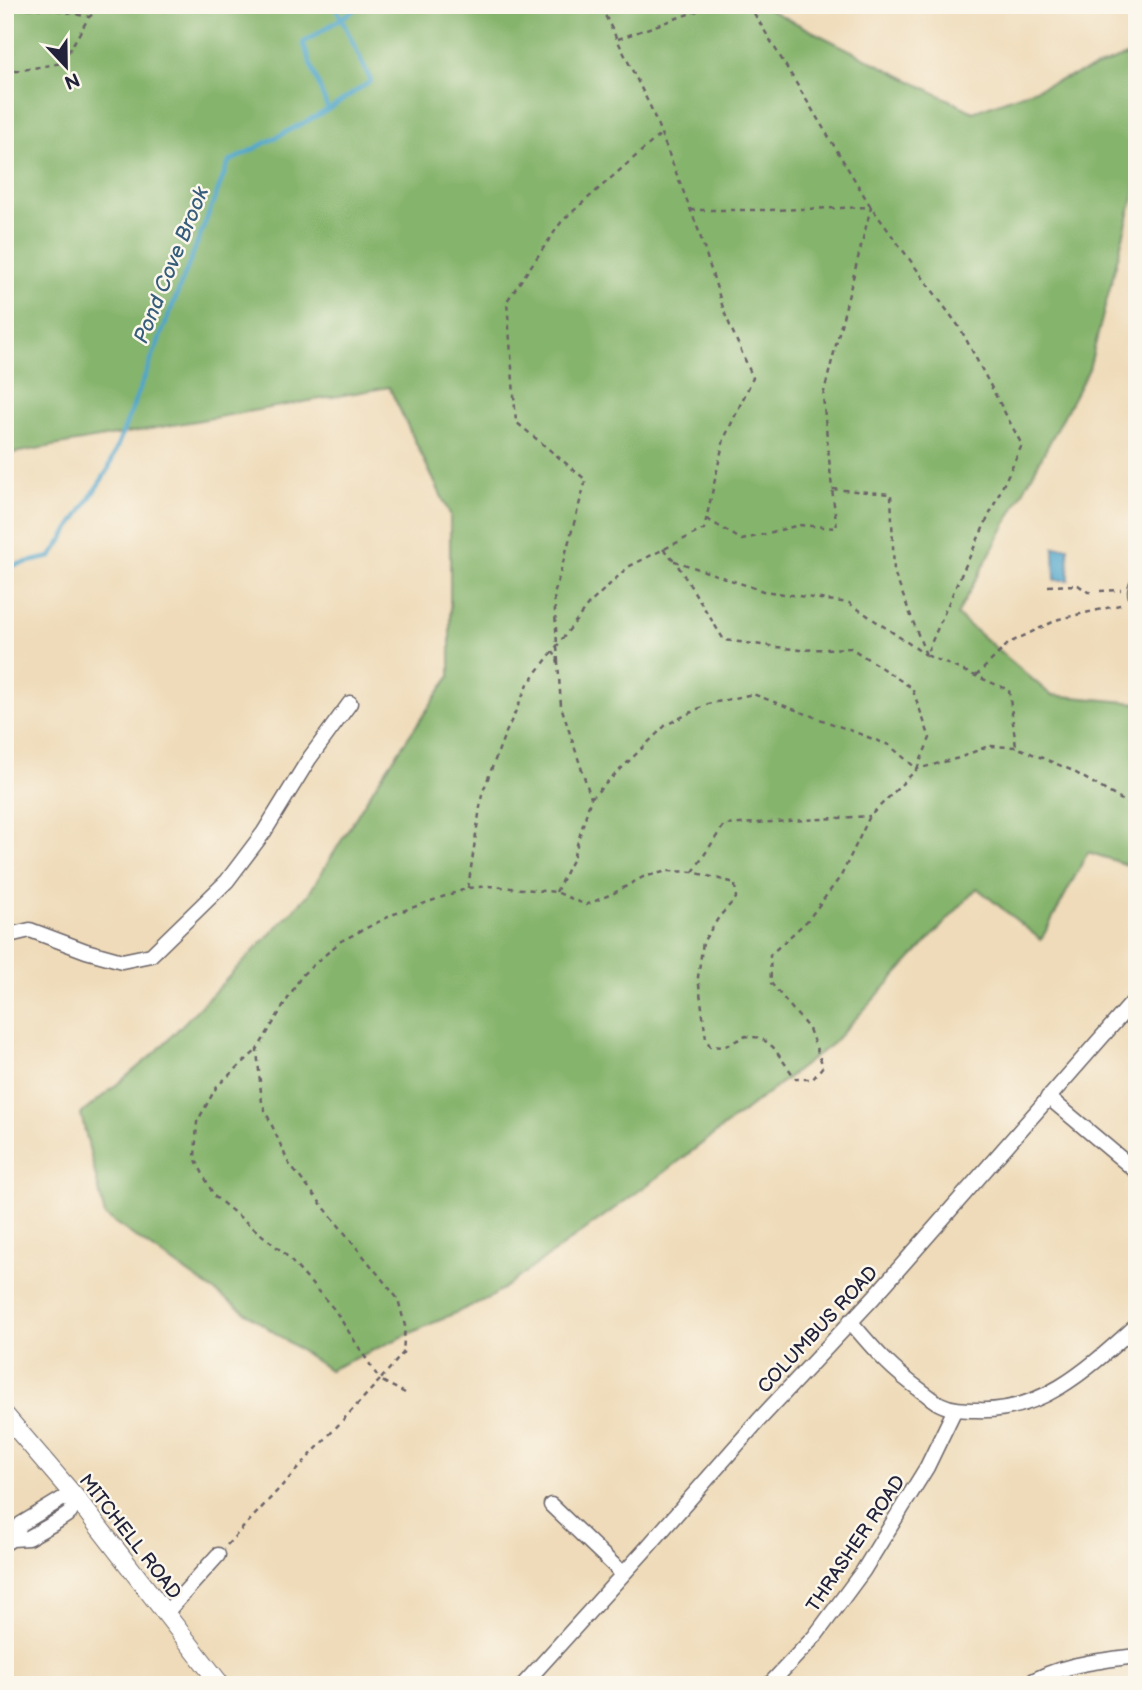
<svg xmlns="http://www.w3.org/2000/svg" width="1142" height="1690" viewBox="0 0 1142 1690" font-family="'Balsamiq Sans',sans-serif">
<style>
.forest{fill:#85b46c;stroke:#546b54;stroke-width:2}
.water{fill:#4ea5cb;stroke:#386483;stroke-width:2}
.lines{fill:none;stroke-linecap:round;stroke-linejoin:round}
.stream{stroke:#4ea5cb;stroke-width:4.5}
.service-casing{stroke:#6a6367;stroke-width:10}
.minor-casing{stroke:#6a6367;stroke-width:17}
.tertiary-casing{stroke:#6a6367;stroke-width:20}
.path{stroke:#6a6367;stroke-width:2.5;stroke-dasharray:5 5;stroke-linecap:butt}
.service{stroke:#fff;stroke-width:7}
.minor{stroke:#fff;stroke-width:14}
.tertiary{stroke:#fff;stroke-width:18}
.labels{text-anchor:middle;stroke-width:5;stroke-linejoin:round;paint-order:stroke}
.street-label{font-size:19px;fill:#22223b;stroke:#fbf7ec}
.water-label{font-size:21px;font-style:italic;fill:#365d7c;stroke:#fbf7ec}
</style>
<rect width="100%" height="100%" fill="#fbf7ec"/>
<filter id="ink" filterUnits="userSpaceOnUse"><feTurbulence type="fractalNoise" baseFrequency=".0143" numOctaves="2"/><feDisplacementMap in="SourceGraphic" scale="14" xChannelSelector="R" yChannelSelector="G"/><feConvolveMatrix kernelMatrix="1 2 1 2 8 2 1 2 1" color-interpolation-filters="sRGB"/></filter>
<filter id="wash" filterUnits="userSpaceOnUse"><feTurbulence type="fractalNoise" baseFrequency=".00686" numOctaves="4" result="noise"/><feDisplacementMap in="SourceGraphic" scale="28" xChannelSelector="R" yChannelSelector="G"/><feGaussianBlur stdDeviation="1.57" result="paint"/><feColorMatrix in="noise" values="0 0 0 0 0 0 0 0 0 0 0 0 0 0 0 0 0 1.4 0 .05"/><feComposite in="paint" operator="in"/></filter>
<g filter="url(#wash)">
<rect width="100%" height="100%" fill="#efdbb9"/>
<path class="forest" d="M5,5H760L973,112L1137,52V183L1089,369L957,615L1051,695L1137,703V868L1088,852L1041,940L977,888L833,1043L661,1175L493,1296L329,1370L105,1216L81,1114L156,1052L308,895L373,789L450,676V514L389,387L8,454L5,450Z"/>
<path class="water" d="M1054,547H1068L1069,580H1055Z"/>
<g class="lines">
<path class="stream" d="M328,110L303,43L362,5
M5,567L51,557L108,470L229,162L328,110L371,81L335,5"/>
</g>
</g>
<g filter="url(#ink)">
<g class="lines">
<g class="service-casing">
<path id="service" d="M1137,577C1131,586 1129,596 1137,604"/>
</g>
<g class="minor-casing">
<path id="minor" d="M5,936L30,930L86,951L122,961L151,955L227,881L264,832L309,759L350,703
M1048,1097L1137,1172
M850,1321C875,1351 892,1370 923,1392C929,1396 934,1401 940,1404C952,1410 964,1410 977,1410C1043,1413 1091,1366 1137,1325
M551,1505L623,1574
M5,1543L12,1539L28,1538L58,1521L70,1513L77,1499H62L21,1524L12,1539
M165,1614L218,1555
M523,1685L645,1550L758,1421L874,1297L1137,997
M769,1685L815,1636L863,1571L927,1467L955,1409
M1026,1685C1059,1664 1099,1661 1137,1656"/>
</g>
<g class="tertiary-casing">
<path id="tertiary" d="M5,1415L77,1499L221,1685"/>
</g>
<path class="path" d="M8,5L19,8L52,9L89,17
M749,5L871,207L960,328L1022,445L956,586L926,655L1009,690L1016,747
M618,39L714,5
M5,73L62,63L89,17L105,5
M690,210H770L871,207L823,396L832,489L891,494L894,572L926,655
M707,519L742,540L799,525L837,528L832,489
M663,549L675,561
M1048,586L1078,585L1088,592H1091
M1100,591L1121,590
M553,651L558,662L561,706L591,798
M558,662L554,595L586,480L516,422L507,301L562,221L661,134
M976,676L1009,643L1059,619L1124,604
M693,872L724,825L870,816
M468,888L482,794L503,739L528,684L588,605L628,567L704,529L724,439L753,378L725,314L698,229L651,108L600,5
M556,892L573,858L591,798L666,725L708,704L753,694L889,745L917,769L930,738L912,688L851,648L800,650L724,640L675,561L763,591L849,603L926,655
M405,1393L380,1380L403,1353L405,1326L398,1299L289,1164L262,1103L257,1050L302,975L341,941L394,914L468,888L489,886L556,892L586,905L614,893L643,877L668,871L693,872L735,883L736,898L719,917L703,942L698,977L706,1039L710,1046L723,1047L746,1036L761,1038L773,1047L796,1079H813L823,1066L809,1029L771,983L770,955L808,920L841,876L870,816L917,769L959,758L988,746L1016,747L1071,770L1137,809
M227,1545L380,1380L334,1309L284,1253L214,1196L195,1158L197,1122L217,1086L257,1050"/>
<use href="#service" class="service"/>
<use href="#minor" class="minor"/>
<use href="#tertiary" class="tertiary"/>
</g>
</g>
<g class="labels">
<g class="street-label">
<text transform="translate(817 1329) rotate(-47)" y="7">COLUMBUS ROAD</text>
<text transform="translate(131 1536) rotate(52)" y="7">MITCHELL ROAD</text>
<text transform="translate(855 1543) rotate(-56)" y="7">THRASHER ROAD</text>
</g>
<g class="water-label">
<text transform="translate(171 265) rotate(-68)" y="7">Pond Cove Brook</text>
</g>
</g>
<rect width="1142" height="1690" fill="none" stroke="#fbf7ec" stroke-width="28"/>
<g transform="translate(66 66) rotate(158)" stroke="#fbf7ec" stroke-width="5" paint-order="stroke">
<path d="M0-5L12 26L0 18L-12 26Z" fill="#22223b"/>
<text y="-10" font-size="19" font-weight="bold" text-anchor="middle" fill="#22223b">N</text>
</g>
</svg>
